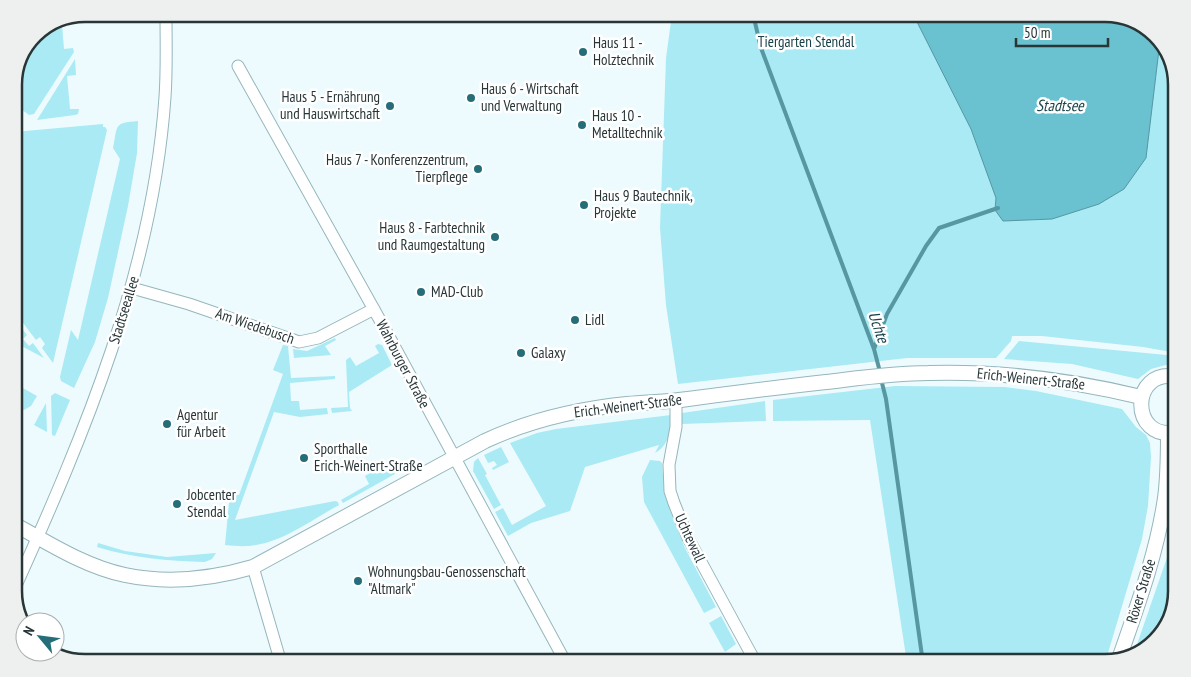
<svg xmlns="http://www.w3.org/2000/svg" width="1191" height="677" viewBox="0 0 1191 677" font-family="'PT Sans Narrow',sans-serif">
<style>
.green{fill:#a9eaf4}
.water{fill:#6ac1cf;stroke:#5697a2}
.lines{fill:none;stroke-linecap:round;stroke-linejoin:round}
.stream{stroke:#5697a2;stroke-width:4}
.minor-casing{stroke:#95b6bc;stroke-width:13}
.tertiary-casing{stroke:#95b6bc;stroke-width:16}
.minor{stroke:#fff;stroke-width:11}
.tertiary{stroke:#fff;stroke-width:14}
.poi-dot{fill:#256e79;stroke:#fff;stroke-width:2}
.labels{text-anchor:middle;stroke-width:5;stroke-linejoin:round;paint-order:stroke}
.park-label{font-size:15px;fill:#174046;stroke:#fff}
.poi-label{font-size:15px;fill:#283638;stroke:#fff;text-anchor:start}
.street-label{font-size:15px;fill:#283638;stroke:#fff}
.water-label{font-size:16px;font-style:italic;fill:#1c454b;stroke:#fff}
.rim{fill:none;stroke:#283638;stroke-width:2.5}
</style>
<rect width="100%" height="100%" fill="#edfbfe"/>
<path class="green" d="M672,14H1105L1141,23L1165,46L1177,81V353L1143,347L1042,336H1012L1011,341L996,358H907L678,384L666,305L660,228L666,58Z
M62,25L64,49L73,48L74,52L34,114L29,115L14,104V81L31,43Z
M75,59L76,75L67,76L70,109H79L78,114L75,115L37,120Z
M138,121L137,153L128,206L108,298L95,342L74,388L61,381L60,377L71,330L78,340L120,159L113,148C118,125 113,123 138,121Z
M103,124V127H105L107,130L53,363L42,348L45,344L40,337L36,340L14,311V132Z
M14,318L27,335L23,339L29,346L33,343L44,358L14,342Z
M335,338L336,340L325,346L331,355L294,358L293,349L307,351Z
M1019,341L1177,356V362L1151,369L1138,379L1072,364L1004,359Z
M378,344L382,345L392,365L349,392L350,408L352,411L332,413L331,408L348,407L346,360L350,357L356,366L379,353L375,346Z
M283,345L288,346L291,378L335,376V379L290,383L291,401H299L300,410L327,408L328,414L300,417L274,412L235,520L335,501L338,502L339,505C315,518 284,541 256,545C246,547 235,546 225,545L230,492L239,495L283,374L273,370Z
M895,386L1005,387L1036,391L1122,409L1136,427L1146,435L1150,443L1151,457L1148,506L1142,539L1105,663H907L870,420L773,421V400Z
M21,387L37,396L31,406L24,410L14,406V400Z
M55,393L70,400L55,436L52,435L51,396Z
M765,401L766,421L682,424V413Z
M46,403L47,432L34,425Z
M671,415C671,429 669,446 655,453L659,445L585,467L570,511L531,523L508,536L495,512L503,508L512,525L546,506L510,443L537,433L556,429Z
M501,447L509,462L493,470L492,468L497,465L494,461L488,463L484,455Z
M478,458L487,474L485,475L501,505L494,509L473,471L474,462Z
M650,460L660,461L662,463L664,489L671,513L684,546L716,607L704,613L644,502L642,477Z
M389,462L395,474L343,503L341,500L369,484L365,476Z
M98,543L125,551L167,557L216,553L212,559L205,562C168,561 132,558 97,547Z
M1171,546L1177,548V592L1168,627L1142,653L1133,656Z
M721,616L736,644L725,652L709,623Z"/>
<path class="water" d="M913,14H1105L1141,23L1160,41L1146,158L1124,189L1099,204L1052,219L1003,221L995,210L996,198L971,129Z"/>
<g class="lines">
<path class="stream" d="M753,14L761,48L874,349L880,372
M874,349L887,314L926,246L939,228L998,208
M881,379L886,399L923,663"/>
<g class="minor-casing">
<path id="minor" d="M238,66L386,331L566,663
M132,288L189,304L299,342L318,338L374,309
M676,401V427L669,465L670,491L674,503L688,538L756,663
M253,567L281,663
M14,590C85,433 153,271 165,97C167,69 166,41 166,14"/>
</g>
<g class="tertiary-casing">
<path id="tertiary" d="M1176,432C1130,442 1129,367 1177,377
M14,524C48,543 86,567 125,575C168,584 212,579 253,567L485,441C530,420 578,409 627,404C647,402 668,402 688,399C734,393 780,387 826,382C860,378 894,373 928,373C1001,371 1071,380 1141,397
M1119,659C1137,607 1157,553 1165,498C1168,476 1168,455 1168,433"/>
</g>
<use href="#minor" class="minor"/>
<use href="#tertiary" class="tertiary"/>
</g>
<g class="poi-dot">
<circle cx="583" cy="52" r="5"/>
<circle cx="471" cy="98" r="5"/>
<circle cx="390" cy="106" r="5"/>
<circle cx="582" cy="125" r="5"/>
<circle cx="478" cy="169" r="5"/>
<circle cx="584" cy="205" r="5"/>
<circle cx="495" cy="237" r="5"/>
<circle cx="421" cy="292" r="5"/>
<circle cx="575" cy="320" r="5"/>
<circle cx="521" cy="353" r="5"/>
<circle cx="167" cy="424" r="5"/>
<circle cx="304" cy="458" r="5"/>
<circle cx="177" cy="504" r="5"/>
<circle cx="358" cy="581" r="5"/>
</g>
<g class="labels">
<g class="park-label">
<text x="806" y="47">Tiergarten Stendal</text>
</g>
<g class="poi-label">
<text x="593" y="48">Haus 11 -<tspan x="593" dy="17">Holztechnik</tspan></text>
<text x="481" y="94">Haus 6 - Wirtschaft<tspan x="481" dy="17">und Verwaltung</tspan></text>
<text x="380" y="102" text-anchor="end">Haus 5 - Ernährung<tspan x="380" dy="17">und Hauswirtschaft</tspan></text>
<text x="592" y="121">Haus 10 -<tspan x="592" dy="17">Metalltechnik</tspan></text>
<text x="468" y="165" text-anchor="end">Haus 7 - Konferenzzentrum,<tspan x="468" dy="17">Tierpflege</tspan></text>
<text x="594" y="201">Haus 9 Bautechnik,<tspan x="594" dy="17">Projekte</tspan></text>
<text x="485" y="233" text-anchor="end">Haus 8 - Farbtechnik<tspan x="485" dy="17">und Raumgestaltung</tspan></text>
<text x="431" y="297">MAD-Club</text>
<text x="585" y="325">Lidl</text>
<text x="531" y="358">Galaxy</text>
<text x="177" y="420">Agentur<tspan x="177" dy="17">für Arbeit</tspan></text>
<text x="314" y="454">Sporthalle<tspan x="314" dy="17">Erich-Weinert-Straße</tspan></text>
<text x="187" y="500">Jobcenter<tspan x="187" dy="17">Stendal</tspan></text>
<text x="368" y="577">Wohnungsbau-Genossenschaft<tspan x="368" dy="17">"Altmark"</tspan></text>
</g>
<g class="street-label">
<text transform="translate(124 310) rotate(-73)" y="5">Stadtseeallee</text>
<text transform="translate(255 326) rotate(19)" y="5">Am Wiedebusch</text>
<text transform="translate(403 364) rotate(62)" y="5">Wahrburger Straße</text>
<text transform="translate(1031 379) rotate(6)" y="5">Erich-Weinert-Straße</text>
<text transform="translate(628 406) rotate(-7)" y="5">Erich-Weinert-Straße</text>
<text transform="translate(690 538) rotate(65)" y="5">Uchtewall</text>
<text transform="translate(1141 591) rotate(-73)" y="5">Röxer Straße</text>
</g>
<g class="water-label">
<text x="1060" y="111">Stadtsee</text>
<text transform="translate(879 327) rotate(70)" y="6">Uchte</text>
</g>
</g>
<path d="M0 0H1191V677H0ZM85 22H1105A63 63 0 0 1 1168 85V591A63 63 0 0 1 1105 654H85A63 63 0 0 1 22 591V85A63 63 0 0 1 85 22Z" fill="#eeefef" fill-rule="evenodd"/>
<path class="rim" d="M85 22H1105A63 63 0 0 1 1168 85V591A63 63 0 0 1 1105 654H85A63 63 0 0 1 22 591V85A63 63 0 0 1 85 22Z"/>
<g transform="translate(40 637) rotate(299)"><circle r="24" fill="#ffffff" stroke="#a9afaf"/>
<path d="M0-4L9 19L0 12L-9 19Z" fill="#256e79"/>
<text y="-8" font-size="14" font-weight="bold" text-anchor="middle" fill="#283638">N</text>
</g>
<path d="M1016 38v8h92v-8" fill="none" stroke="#283638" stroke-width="2.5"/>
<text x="1024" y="38" font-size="15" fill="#283638" stroke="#ffffff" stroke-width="4" paint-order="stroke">50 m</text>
</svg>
